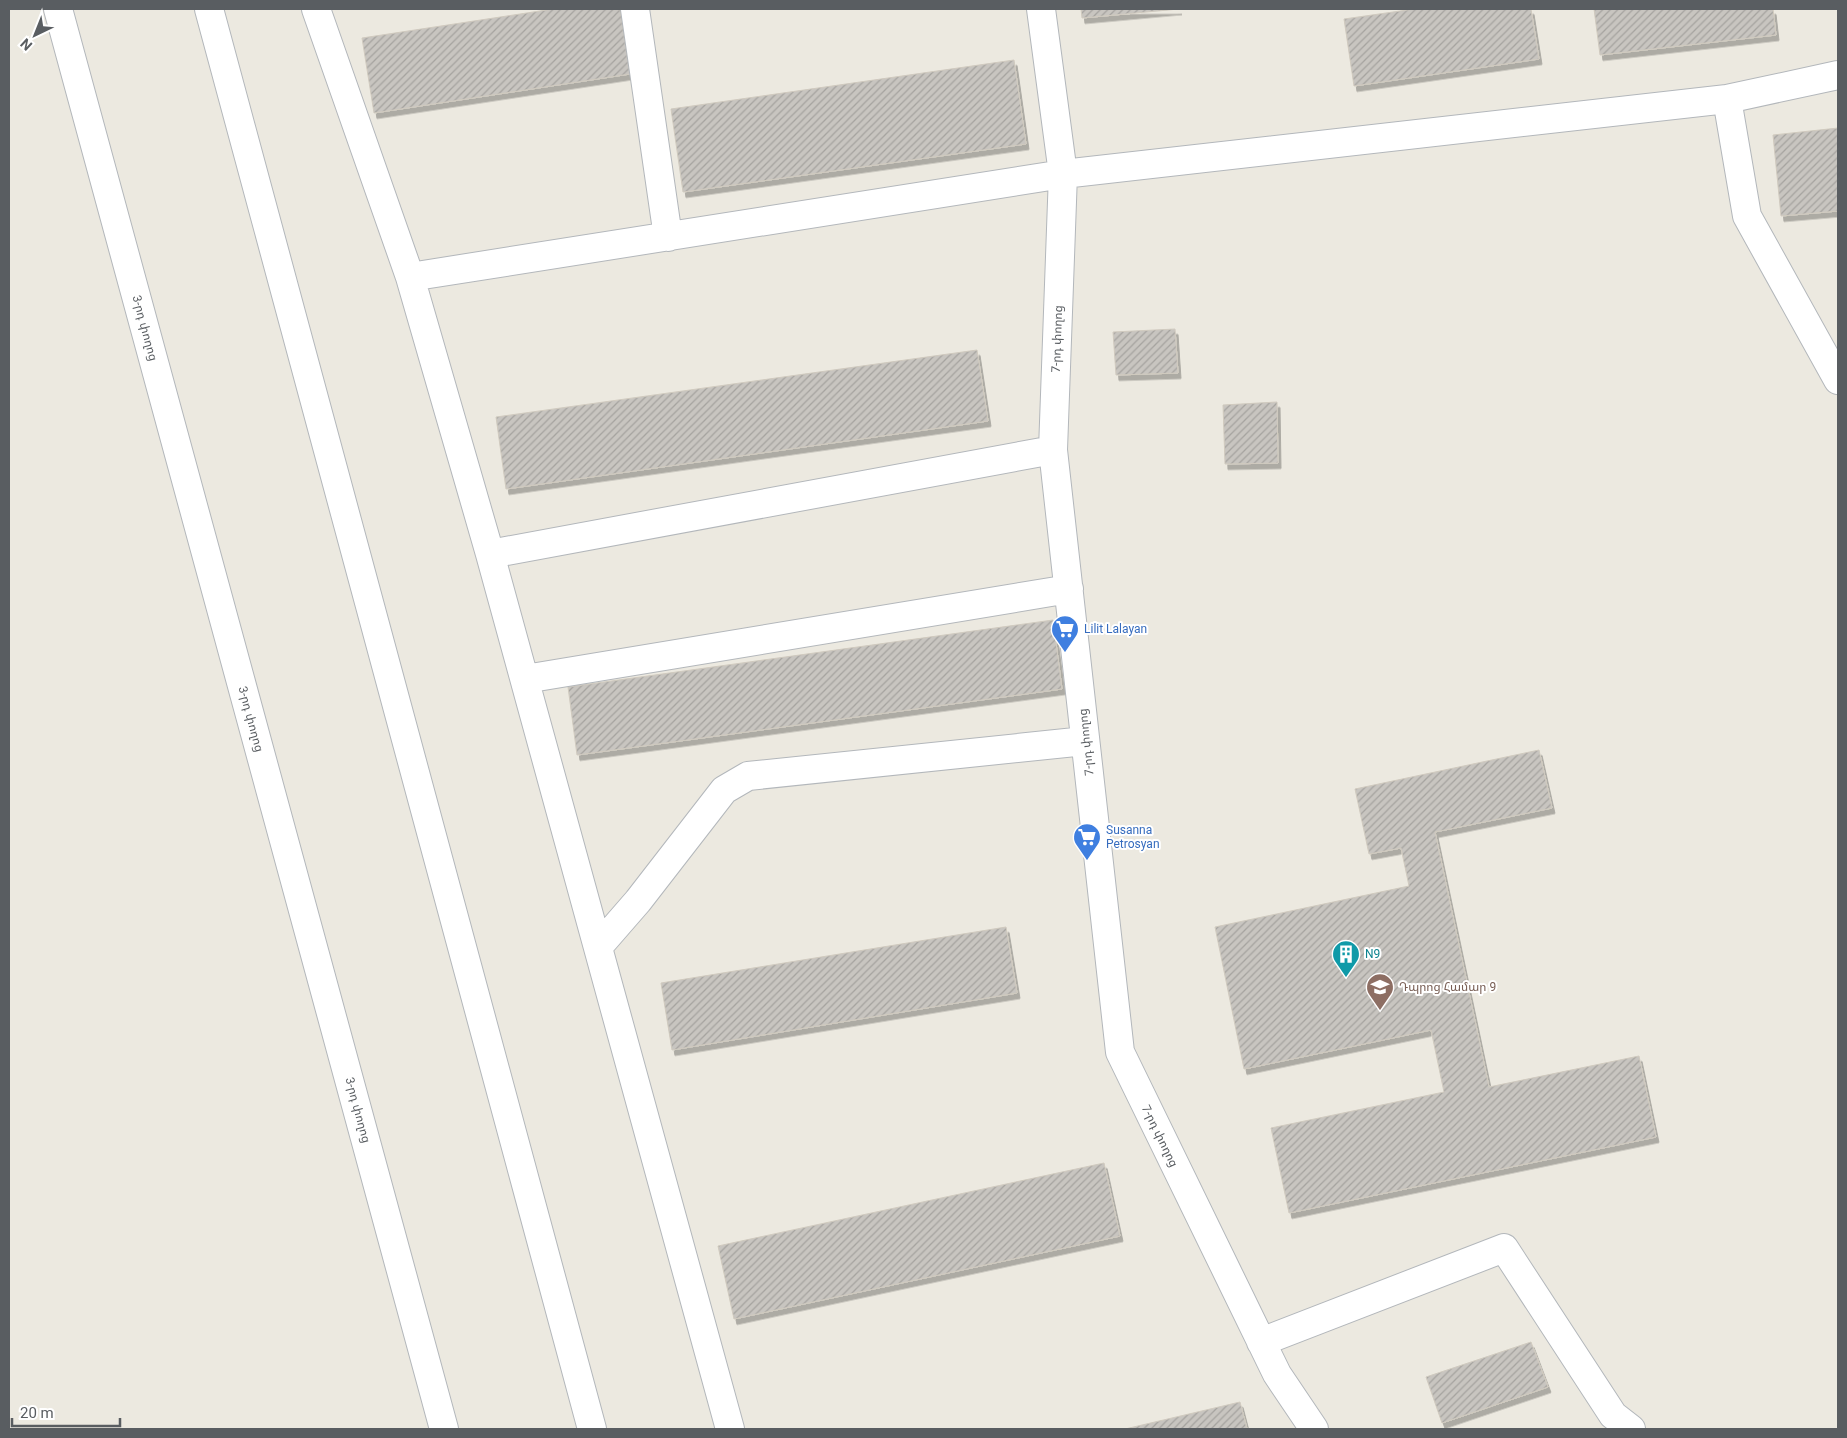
<svg xmlns="http://www.w3.org/2000/svg" width="1847" height="1438" viewBox="0 0 1847 1438" font-family="Roboto,'Noto Sans Armenian',sans-serif">
<style>
.building{fill:url(#building-hatch);stroke:#d0cabf;filter:url(#shadow)}
.lines{fill:none;stroke-linecap:round;stroke-linejoin:round}
.minor-casing{stroke:#b3b7bb;stroke-width:30}
.tertiary-casing{stroke:#b3b7bb;stroke-width:30}
.minor{stroke:#fff;stroke-width:28}
.tertiary{stroke:#fff;stroke-width:28}
.labels{text-anchor:middle;stroke-width:4;stroke-linejoin:round;paint-order:stroke}
.street-label{font-size:12px;fill:#595d61;stroke:#fff}
.shop-label{font-size:12px;fill:#366cbe;stroke:#fff;text-anchor:start}
.culture-label{font-size:12px;fill:#0d838f;stroke:#fff;text-anchor:start}
.education-label{font-size:12px;fill:#785e54;stroke:#fff;text-anchor:start}
</style>
<defs>
<pattern id="building-hatch" width="6" height="6" patternUnits="userSpaceOnUse" patternTransform="scale(1.25)"><rect width="6" height="6" fill="#c8c5c0"/><path d="M-1 1l2-2M0 6l6-6M5 7l2-2" fill="none" stroke="#a5a39f"/></pattern>
<filter id="shadow"><feDropShadow dx="3" dy="5.5" stdDeviation="0" flood-color="#0004"/></filter>
</defs>
<rect width="100%" height="100%" fill="#ece9e0"/>
<path class="building" d="M553,9H620L630,74L374,113L362,38Z
M1081,9H1179L1082,18Z
M1414,9H1531L1539,59L1354,86L1344,19Z
M1594,9H1773L1776,35L1600,55Z
M1014,60L1026,144L683,192L671,109Z
M1838,128V211L1781,216L1773,135Z
M1175,329L1178,373L1116,375L1113,332Z
M977,350L988,421L506,489L496,417Z
M1277,402L1278,463L1225,464L1223,405Z
M1053,620L1062,689L577,755L568,687Z
M1539,750L1552,808L1435,832L1489,1087L1639,1056L1656,1137L1289,1213L1271,1128L1444,1092L1431,1030L1244,1069L1215,927L1409,886L1401,848L1369,854L1355,789Z
M1006,927L1017,993L672,1050L661,983Z
M1104,1163L1120,1236L734,1319L718,1246Z
M1531,1342L1548,1387L1442,1423L1426,1377Z
M1240,1402L1247,1429H1125Z"/>
<g class="lines">
<g class="minor-casing">
<path id="minor" d="M209,9L592,1429
M316,9L410,277L490,554L730,1429
M635,9L668,237
M1041,9L1063,174L1053,450L1120,1052L1277,1374L1314,1429
M1727,99L1747,216L1838,380
M410,277L1063,174L1727,99L1838,75
M490,554L1053,450
M525,679L1069,589
M598,947L638,901L724,790L748,776L1085,741
M1261,1342L1504,1248L1613,1415L1631,1429"/>
</g>
<g class="tertiary-casing">
<path id="tertiary" d="M58,9L444,1429"/>
</g>
<use href="#minor" class="minor"/>
<use href="#tertiary" class="tertiary"/>
</g>
<defs>
<g id="supermarket-pin" transform="scale(1.4375)"><path d="M0 17L-7.5 6A9.5 9.5 0 1 1 7.5 6Z" fill="#3f7fe0" stroke="#fff"/><path d="M-6-5.5h2.5l.6 2H6L4.5 2H-2.5L-4.4-4H-6ZM-1.5 3.2a1.3 1.3 0 1 0 .1 0ZM3 3.2a1.3 1.3 0 1 0 .1 0Z" fill="#fff"/></g>
<g id="building-pin" transform="scale(1.4375)"><path d="M0 17L-7.5 6A9.5 9.5 0 1 1 7.5 6Z" fill="#0f9aa8" stroke="#fff"/><path d="M-4-6H4V6H1V3H-1V6H-4ZM-2.5-4.3h1.7v1.8h-1.7ZM.8-4.3h1.7v1.8H.8ZM-2.5-1h1.7V.8h-1.7ZM.8-1h1.7V.8H.8Z" fill="#fff"/></g>
<g id="school-pin" transform="scale(1.4375)"><path d="M0 17L-7.5 6A9.5 9.5 0 1 1 7.5 6Z" fill="#8d6e63" stroke="#fff"/><path d="M0-5L7-2L0 1L-7-2ZM-4 1L0 2.5L4 1V4Q0 6-4 4Z" fill="#fff"/></g>
</defs>
<g fill-rule="evenodd">
<use href="#supermarket-pin" x="1065" y="629"/>
<use href="#supermarket-pin" x="1087" y="837"/>
<use href="#building-pin" x="1346" y="954"/>
<use href="#school-pin" x="1380" y="987"/>
</g>
<g class="labels">
<g class="street-label">
<text transform="translate(145 328) rotate(75)" y="4">3-րդ փողոց</text>
<text transform="translate(1057 339) rotate(-88)" y="4">7-րդ փողոց</text>
<text transform="translate(251 719) rotate(75)" y="4">3-րդ փողոց</text>
<text transform="translate(1086 742) rotate(-96)" y="4">7-րդ փողոց</text>
<text transform="translate(358 1110) rotate(75)" y="4">3-րդ փողոց</text>
<text transform="translate(1160 1136) rotate(64)" y="4">7-րդ փողոց</text>
</g>
<g class="shop-label">
<text x="1084" y="633">Lilit Lalayan</text>
<text x="1106" y="834">Susanna<tspan x="1106" dy="14">Petrosyan</tspan></text>
</g>
<g class="culture-label">
<text x="1365" y="958">N9</text>
</g>
<g class="education-label">
<text x="1399" y="991">Դպրոց Համար 9</text>
</g>
</g>
<rect width="1847" height="1438" fill="none" stroke="#595d61" stroke-width="20"/>
<g transform="translate(35 35) rotate(223)" stroke="#ffffff" stroke-width="4" paint-order="stroke">
<path d="M0-4L9 19L0 12L-9 19Z" fill="#595d61"/>
<text y="-8" font-size="14" font-weight="bold" text-anchor="middle" fill="#595d61">N</text>
</g>
<path d="M12 1418v8h108v-8" fill="none" stroke="#595d61" stroke-width="2.5"/>
<text x="20" y="1418" font-size="15" fill="#595d61" stroke="#ffffff" stroke-width="4" paint-order="stroke">20 m</text>
</svg>
